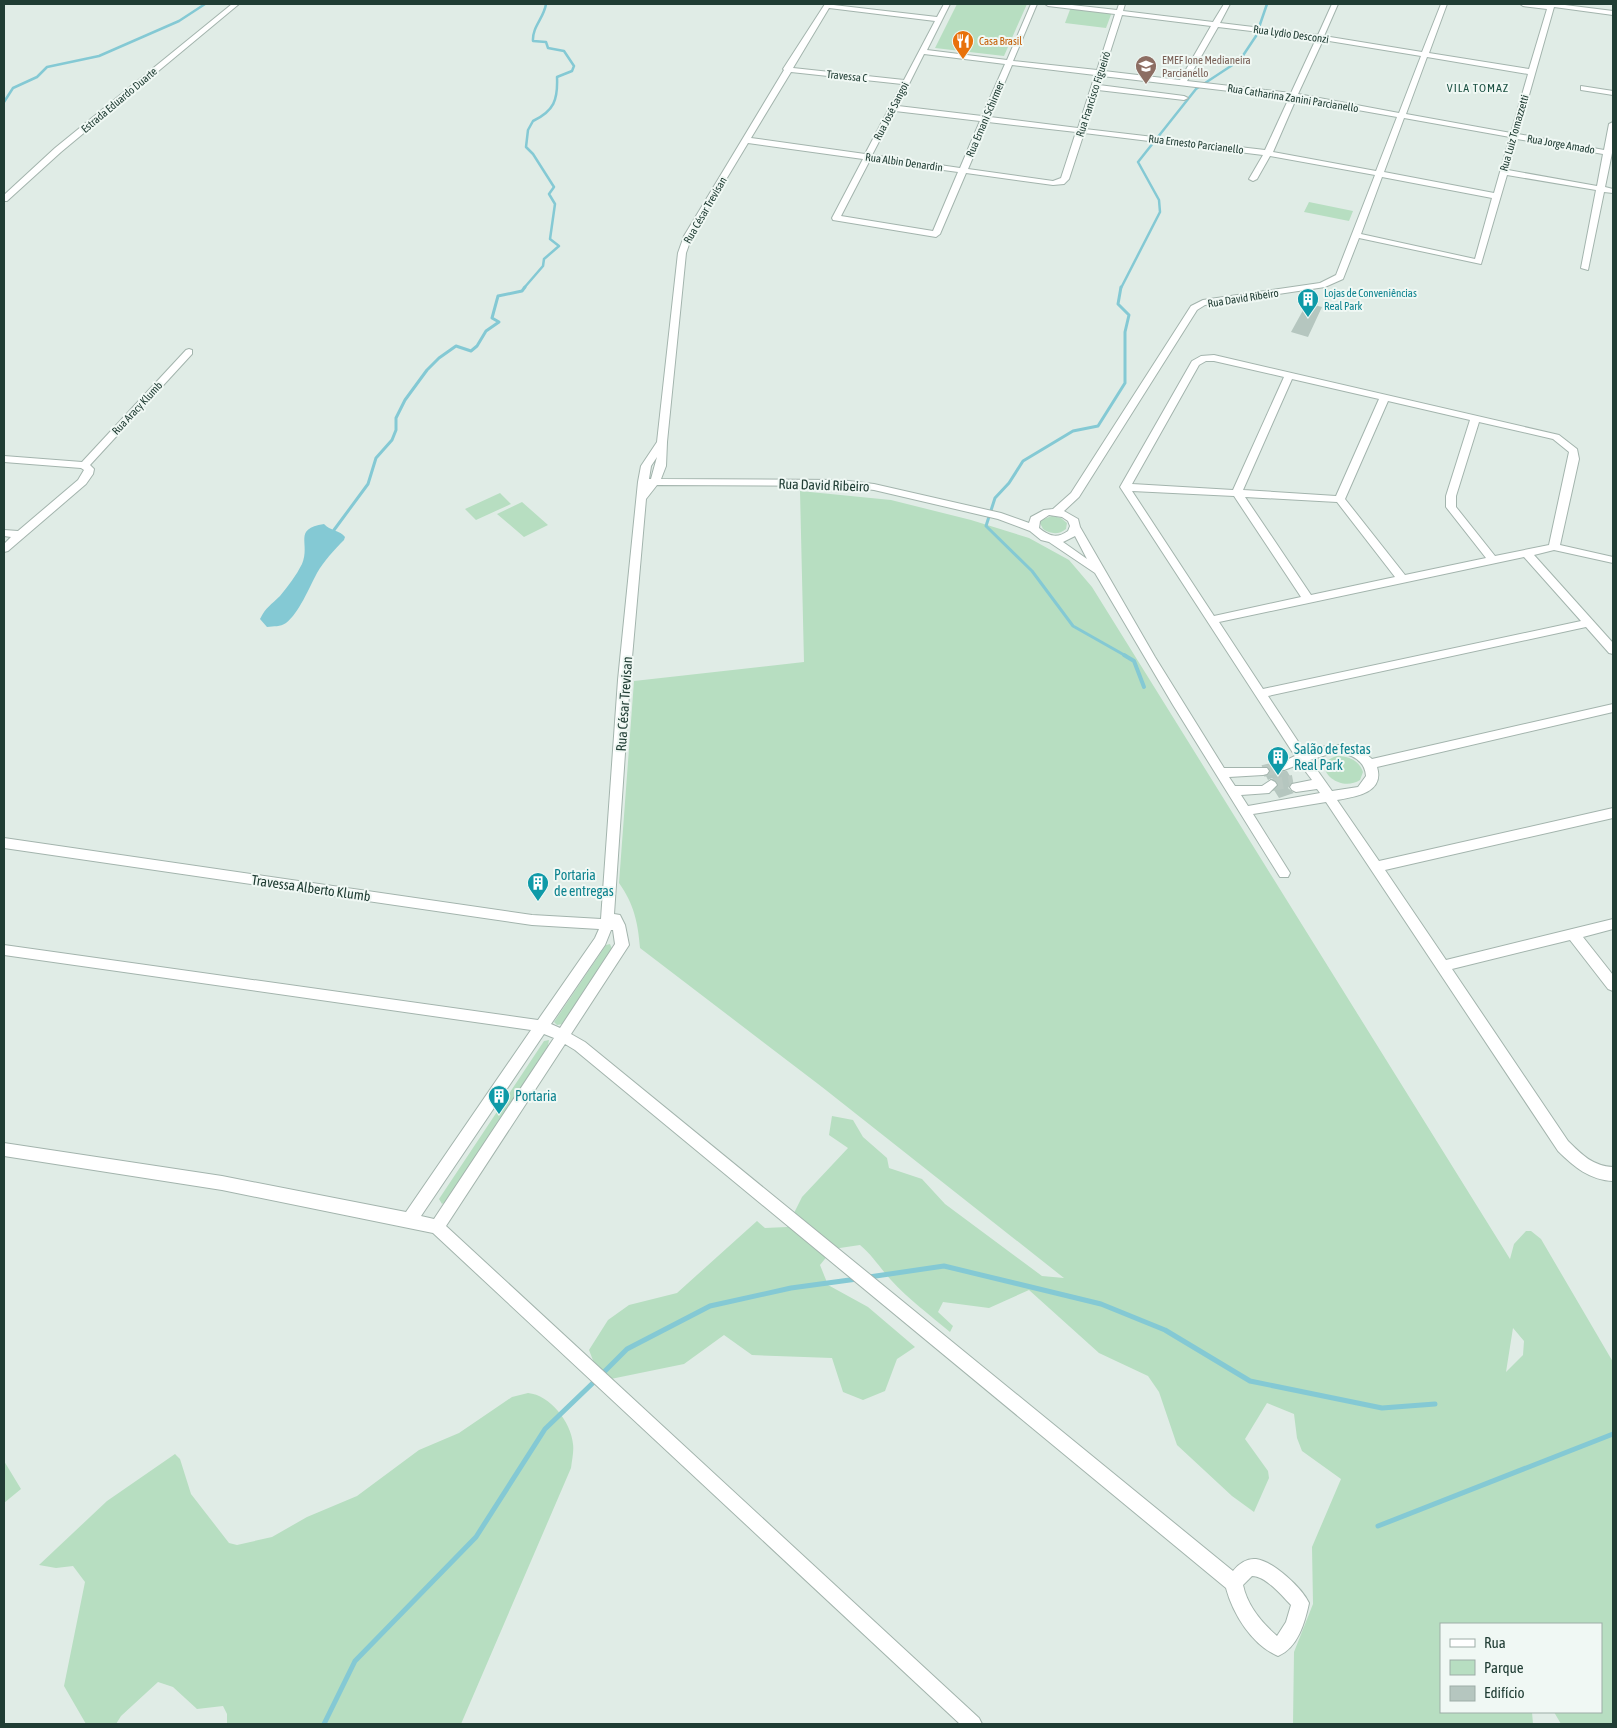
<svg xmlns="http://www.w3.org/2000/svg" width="1617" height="1728" viewBox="0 0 1617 1728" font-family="'Asap Condensed',sans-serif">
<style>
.green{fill:#b7dec1;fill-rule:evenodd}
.water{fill:#84c9d4}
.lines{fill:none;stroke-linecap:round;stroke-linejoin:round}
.stream-far3{stroke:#84c9d4;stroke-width:2.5}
.stream-far2{stroke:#84c9d4;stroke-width:3}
.stream-far1{stroke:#84c9d4;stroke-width:4}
.stream{stroke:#84c9d4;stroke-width:5}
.building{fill:#b5c6bf}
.minor-tunnel{stroke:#bac9c2;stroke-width:12;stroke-dasharray:12 6;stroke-linecap:butt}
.minor-casing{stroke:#a3b4ad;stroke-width:2}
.minor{fill:#fff;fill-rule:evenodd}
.labels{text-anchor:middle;stroke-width:4;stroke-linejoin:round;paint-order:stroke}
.far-street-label{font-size:11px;fill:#203d34;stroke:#f0f8f4}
.far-food-label{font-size:11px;fill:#c56008;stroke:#f0f8f4;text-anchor:start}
.far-education-label{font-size:11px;fill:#785e54;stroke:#f0f8f4;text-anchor:start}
.far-culture-label{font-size:11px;fill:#0d838f;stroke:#f0f8f4;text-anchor:start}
.far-neighbourhood-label{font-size:12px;letter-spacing:1px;fill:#1b5042;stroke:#f0f8f4}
.street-label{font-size:14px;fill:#203d34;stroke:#f0f8f4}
.culture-label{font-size:14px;fill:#0d838f;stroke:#f0f8f4;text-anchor:start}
</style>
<rect width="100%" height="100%" fill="#e0ece6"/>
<path class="green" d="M957,4H1027L1004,56L935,48Z
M1071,7L1112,12L1106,28L1065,23Z
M1309,202L1353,211L1349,221L1304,212Z
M800,491L891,500L971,520L1029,538L1069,560L1092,587L1510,1259L1514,1244L1526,1231H1531L1541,1239L1613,1362V1724H1561L1554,1712H1601V1624H1441V1712H1532L1533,1724H1293L1294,1652L1313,1604L1312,1547L1341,1479L1302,1451L1297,1438L1294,1414L1267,1403L1245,1439L1268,1471L1269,1478L1254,1512L1232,1496L1177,1445L1159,1392L1148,1376L1099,1353L1029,1290L989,1308L943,1302L938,1312L953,1326L950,1332C930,1315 908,1299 891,1280C880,1268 873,1256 860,1245L833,1249L820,1265L828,1285L868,1307L915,1347L897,1359L885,1391L863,1400L843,1392L832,1358L752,1355L724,1335L684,1364L601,1381L589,1350L608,1320L629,1305L677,1293L757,1221L765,1228L787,1227L802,1197L848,1148L829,1135L832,1116L853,1120L863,1137L887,1158L889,1168L922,1179L945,1204L1042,1276L1064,1278L822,1087L640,948C638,923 634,904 619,883L634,681L804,662ZM1513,1328L1524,1341L1523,1355L1506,1372Z
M500,493L511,504L476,520L465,509Z
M522,502L548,525L524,537L497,514Z
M1052,516L1061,518L1067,523L1066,529C1059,535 1050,534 1043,529L1040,523L1041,520Z
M1337,756C1348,756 1359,760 1363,772L1360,780C1338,794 1308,764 1337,756Z
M610,944L612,949L563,1024L557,1025L554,1022L606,945Z
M549,1040L548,1046L448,1200L442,1204L439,1199L544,1041Z
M528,1393C550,1395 571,1422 573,1444C574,1451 572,1460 571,1468L461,1724H227V1714L223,1706L197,1709L173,1687L158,1682L121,1716L116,1724H86L64,1686L85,1582L73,1566L56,1568L39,1565L107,1501L175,1454L180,1459L191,1494L229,1543L237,1545L272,1537L307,1517L357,1496L419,1450L459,1433L512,1397Z
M4,1461L21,1489L4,1503Z"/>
<path class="water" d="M324,524C330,531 340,530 345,537L344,540C334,550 324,561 317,573C309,588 299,613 286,623C280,627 274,626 267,627L260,619C266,607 271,605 280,596C288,586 296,576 302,564C311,543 292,529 324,524Z"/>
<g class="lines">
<path class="stream-far3" d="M4,102L13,88L37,77L47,67L99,56L179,21L205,4
M524,288L543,266L544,259L559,246L550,239L555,204L549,194L554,187L533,154L526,147L528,130L533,121C554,111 558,100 557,77L572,71L574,66L564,51L548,48L546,42L533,41C532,27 544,18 546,4
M1121,288L1160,212L1159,200L1138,162L1196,89L1240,60L1256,36L1267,4"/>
<path class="stream-far2" d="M1121,287L1118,304L1129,315L1125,332V383L1098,426L1073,431L1023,461L1009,483L995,498L986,526L1032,571L1073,626L1126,656
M334,530L368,484L376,458L392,440L396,430V418L405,400L427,370L439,358L456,346L471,351L477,346L486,331L499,322L492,318L498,296L522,291L525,287"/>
<path class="stream-far1" d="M1124,655L1134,661L1144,687"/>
<path class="stream" d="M869,1277L944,1266L1101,1304L1165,1330L1250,1381L1382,1408L1435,1404
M601,1375L627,1349L710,1306L791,1288L857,1279
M1378,1526L1613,1434
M324,1724L355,1661L476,1537L545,1429L596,1380"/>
</g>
<path class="building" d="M1307,303L1322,307L1308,337L1291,332Z
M1278,762L1276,767L1278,770L1287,771L1293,781L1288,788L1294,793L1279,798L1274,790L1279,784L1272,778L1268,780L1266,776L1271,770L1267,766H1263Z"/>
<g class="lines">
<path class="minor-tunnel" d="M1263,771L1284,766
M1271,785L1293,781"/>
<g class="minor-casing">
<path id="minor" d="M232,4H239L61,152L7,201H4V195L55,148Z
M825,4L937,17L944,4H950L927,50L1007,60L1031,4H1037L1013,61L1097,70L1115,14L1048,6L1045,4H1063L1117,10L1119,4H1125L1123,11L1213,22L1224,4H1230L1220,23L1318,35L1332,4H1338L1324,36L1422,52L1441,4H1447L1429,53L1529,69L1547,9L1523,6L1520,4H1557L1613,11V15L1554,7L1518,134L1604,150L1609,124L1613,122L1612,153L1605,187L1613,189V193L1604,192L1588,270L1581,268L1596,190L1507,175L1481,264L1359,238L1343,279L1325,287L1205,305L1197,310L1079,497L1064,511L1078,519L1080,527L1155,657L1224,768H1267L1269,771L1267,774L1263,775L1229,777L1235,786H1262L1271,780L1275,782L1277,785L1269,793L1241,795L1248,806L1320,793L1317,789L1296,792L1292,790L1290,787L1292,784L1312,780L1300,764L1284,770L1280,769L1278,766L1280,763L1295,756L1120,487L1192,361L1201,356L1214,355L1559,435L1577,449L1579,459L1560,545L1613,557V563L1554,550L1534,555L1613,643V654L1609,653L1586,627L1268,696L1305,752C1330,743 1352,740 1372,759L1613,704V712L1377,767C1385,793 1355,797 1337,800L1379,861L1613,808V818L1385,870L1446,960L1613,919V929L1583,937L1613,975V991L1608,989L1570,940L1452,969L1568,1141C1582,1155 1593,1166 1613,1167V1181C1590,1180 1574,1167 1558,1151L1326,802L1253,814L1290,873L1288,877H1280L1173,705L1095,573L1049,542L1041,540L1030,531L998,519L874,490L840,486L657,485L646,499L630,680L614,914L620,915L625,925L629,945L571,1034L585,1042L1233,1571C1238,1564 1247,1558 1256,1559C1273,1561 1302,1588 1309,1603C1305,1622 1298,1648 1278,1656C1252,1645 1233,1614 1226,1588L575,1050L565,1044L446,1226L979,1718L982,1724H960L433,1233L222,1190L4,1156V1143L222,1176L406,1212L531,1030L4,955V945L538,1020L595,938L599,929L532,925L4,848V838L532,915L601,919L618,680L638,482L641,466L657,442L678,253L684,236L784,70L783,69ZM829,8L935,21L904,80L793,68ZM1122,15L1211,26L1180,80L1104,71ZM1218,27L1316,39L1291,93L1187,81ZM1323,40L1421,56L1399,113L1298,94ZM924,54L1005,64L982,116L898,106ZM1427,57L1528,74L1511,133L1406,114ZM1012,65L1095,75L1078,128L990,117ZM791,72L902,84L865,154L751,138ZM1102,76L1289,98L1265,150L1085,129L1098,90L1184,100L1188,98L1184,96L1099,85ZM1296,99L1397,117L1376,171L1273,152ZM895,111L980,121L960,168L872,155ZM1404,118L1510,137L1494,193L1384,172ZM988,122L1076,132L1061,178L1053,181L968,169ZM1084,133L1263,155L1249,179L1253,181L1257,179L1270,156L1375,175L1336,275L1320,283L1203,300L1191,306L1071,493L1053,509L1044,510L1031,517L1029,523L1001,513L874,484L840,480L661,479L666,466L667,442L686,253L692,236L748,143L863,159L832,218L833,220L936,237L940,234L966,173L1053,185L1064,184L1069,179ZM1517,139L1603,154L1597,186L1508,170ZM870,160L958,172L933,231L841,216ZM1382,177L1492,198L1475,259L1361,234ZM1206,361H1214L1284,377L1233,490L1132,484L1199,365ZM1292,379L1379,399L1336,496L1243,490ZM1388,401L1470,420L1446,496V507L1486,558L1405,575L1345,499ZM1479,422L1553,439L1569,452L1549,545L1495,556L1456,507V496ZM657,457L651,479H649L651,466ZM1132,491L1234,496L1301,597L1214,616ZM1245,497L1337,502L1395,577L1311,595ZM1049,515L1062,517L1068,521L1070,526L1068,531C1057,539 1049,536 1039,528L1040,521ZM1075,536L1087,559L1063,542ZM1524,557L1581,621L1263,689L1219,622ZM1336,752C1351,754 1365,760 1366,776L1358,787L1332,791L1310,760ZM611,930H613L615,944L560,1028L551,1024L605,945ZM544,1034L554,1038L434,1219L421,1216ZM1252,1576C1266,1576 1282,1596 1291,1605L1286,1622L1277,1636C1262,1623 1247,1605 1243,1585Z
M1581,86L1613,91V95L1581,90Z
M189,349L192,350V354L90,465L94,469L93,474L86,484L8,551L4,552V544L11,537L4,536V530L18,531L78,480L84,470L81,468L4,462V456L82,462L186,350Z"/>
</g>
<use href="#minor" class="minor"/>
</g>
<defs>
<g id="restaurant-pin" transform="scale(1.125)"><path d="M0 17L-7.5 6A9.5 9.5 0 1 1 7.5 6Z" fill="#e8710a" stroke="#f0f8f4"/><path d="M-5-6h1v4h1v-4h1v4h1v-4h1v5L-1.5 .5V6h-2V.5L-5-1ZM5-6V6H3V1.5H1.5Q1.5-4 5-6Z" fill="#fff"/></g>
<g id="school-pin" transform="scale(1.125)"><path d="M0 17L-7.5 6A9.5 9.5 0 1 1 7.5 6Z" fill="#8d6e63" stroke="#f0f8f4"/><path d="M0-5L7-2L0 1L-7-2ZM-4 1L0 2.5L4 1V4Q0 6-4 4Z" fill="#fff"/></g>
<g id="building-pin" transform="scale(1.125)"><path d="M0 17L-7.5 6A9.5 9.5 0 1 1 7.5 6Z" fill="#0f9aa8" stroke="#f0f8f4"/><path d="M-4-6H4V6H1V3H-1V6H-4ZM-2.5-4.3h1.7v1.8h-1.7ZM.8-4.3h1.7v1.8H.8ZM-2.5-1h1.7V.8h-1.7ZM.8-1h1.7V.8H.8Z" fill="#fff"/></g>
</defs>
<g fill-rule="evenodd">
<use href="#restaurant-pin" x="963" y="41"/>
<use href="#school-pin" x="1146" y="66"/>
<use href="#building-pin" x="1308" y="299"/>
<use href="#building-pin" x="1278" y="757"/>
<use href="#building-pin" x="538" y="883"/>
<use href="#building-pin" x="499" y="1096"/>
</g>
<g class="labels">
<g class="far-street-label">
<text transform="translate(1291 34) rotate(8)" y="4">Rua Lydio Desconzi</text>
<text transform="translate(847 76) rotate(6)" y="4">Travessa C</text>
<text transform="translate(1093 94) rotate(-72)" y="4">Rua Francisco Figueiró</text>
<text transform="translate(1293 98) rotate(9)" y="4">Rua Catharina Zanini Parcianello</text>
<text transform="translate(119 100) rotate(-40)" y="4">Estrada Eduardo Duarte</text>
<text transform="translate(891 111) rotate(-63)" y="4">Rua José Sangoi</text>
<text transform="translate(985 119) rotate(-67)" y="4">Rua Ernani Schirmer</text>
<text transform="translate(1514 133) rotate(-74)" y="4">Rua Luiz Tomazzetti</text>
<text transform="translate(1196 144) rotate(7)" y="4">Rua Ernesto Parcianello</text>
<text transform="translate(1561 144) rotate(10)" y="4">Rua Jorge Amado</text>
<text transform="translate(904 162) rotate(8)" y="4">Rua Albin Denardin</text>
<text transform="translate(705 210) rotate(-60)" y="4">Rua César Trevisan</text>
<text transform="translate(1243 298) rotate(-9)" y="4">Rua David Ribeiro</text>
<text transform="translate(137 408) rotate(-47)" y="4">Rua Aracy Klumb</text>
</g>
<g class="far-food-label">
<text x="979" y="45">Casa Brasil</text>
</g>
<g class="far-education-label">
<text x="1162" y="64">EMEF Ione Medianeira<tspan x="1162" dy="13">Parcianello</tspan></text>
</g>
<g class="far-culture-label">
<text x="1324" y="297">Lojas de Conveniências<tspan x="1324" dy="13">Real Park</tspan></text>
</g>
<g class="far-neighbourhood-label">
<text x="1478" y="92">VILA TOMAZ</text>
</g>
<g class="street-label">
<text transform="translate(824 485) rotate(2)" y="5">Rua David Ribeiro</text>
<text transform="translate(624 704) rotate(-86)" y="5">Rua César Trevisan</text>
<text transform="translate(311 888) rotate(8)" y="5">Travessa Alberto Klumb</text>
</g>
<g class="culture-label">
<text x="1294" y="754">Salão de festas<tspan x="1294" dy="16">Real Park</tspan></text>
<text x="554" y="880">Portaria<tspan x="554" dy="16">de entregas</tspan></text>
<text x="515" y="1101">Portaria</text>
</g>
</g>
<rect width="1617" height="1728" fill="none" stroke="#203d34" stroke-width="10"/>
<rect x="1440" y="1623" width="162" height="90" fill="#f0f8f4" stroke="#9dada7"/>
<rect x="1450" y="1639" width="25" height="8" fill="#ffffff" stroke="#9dada7"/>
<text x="1484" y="1648" font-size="15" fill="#203d34">Rua</text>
<rect x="1450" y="1660" width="25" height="15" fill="#b7dec1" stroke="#9dada7"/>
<text x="1484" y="1673" font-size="15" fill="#203d34">Parque</text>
<rect x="1450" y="1686" width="25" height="15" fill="#b5c6bf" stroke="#9dada7"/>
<text x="1484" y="1698" font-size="15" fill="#203d34">Edifício</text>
</svg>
